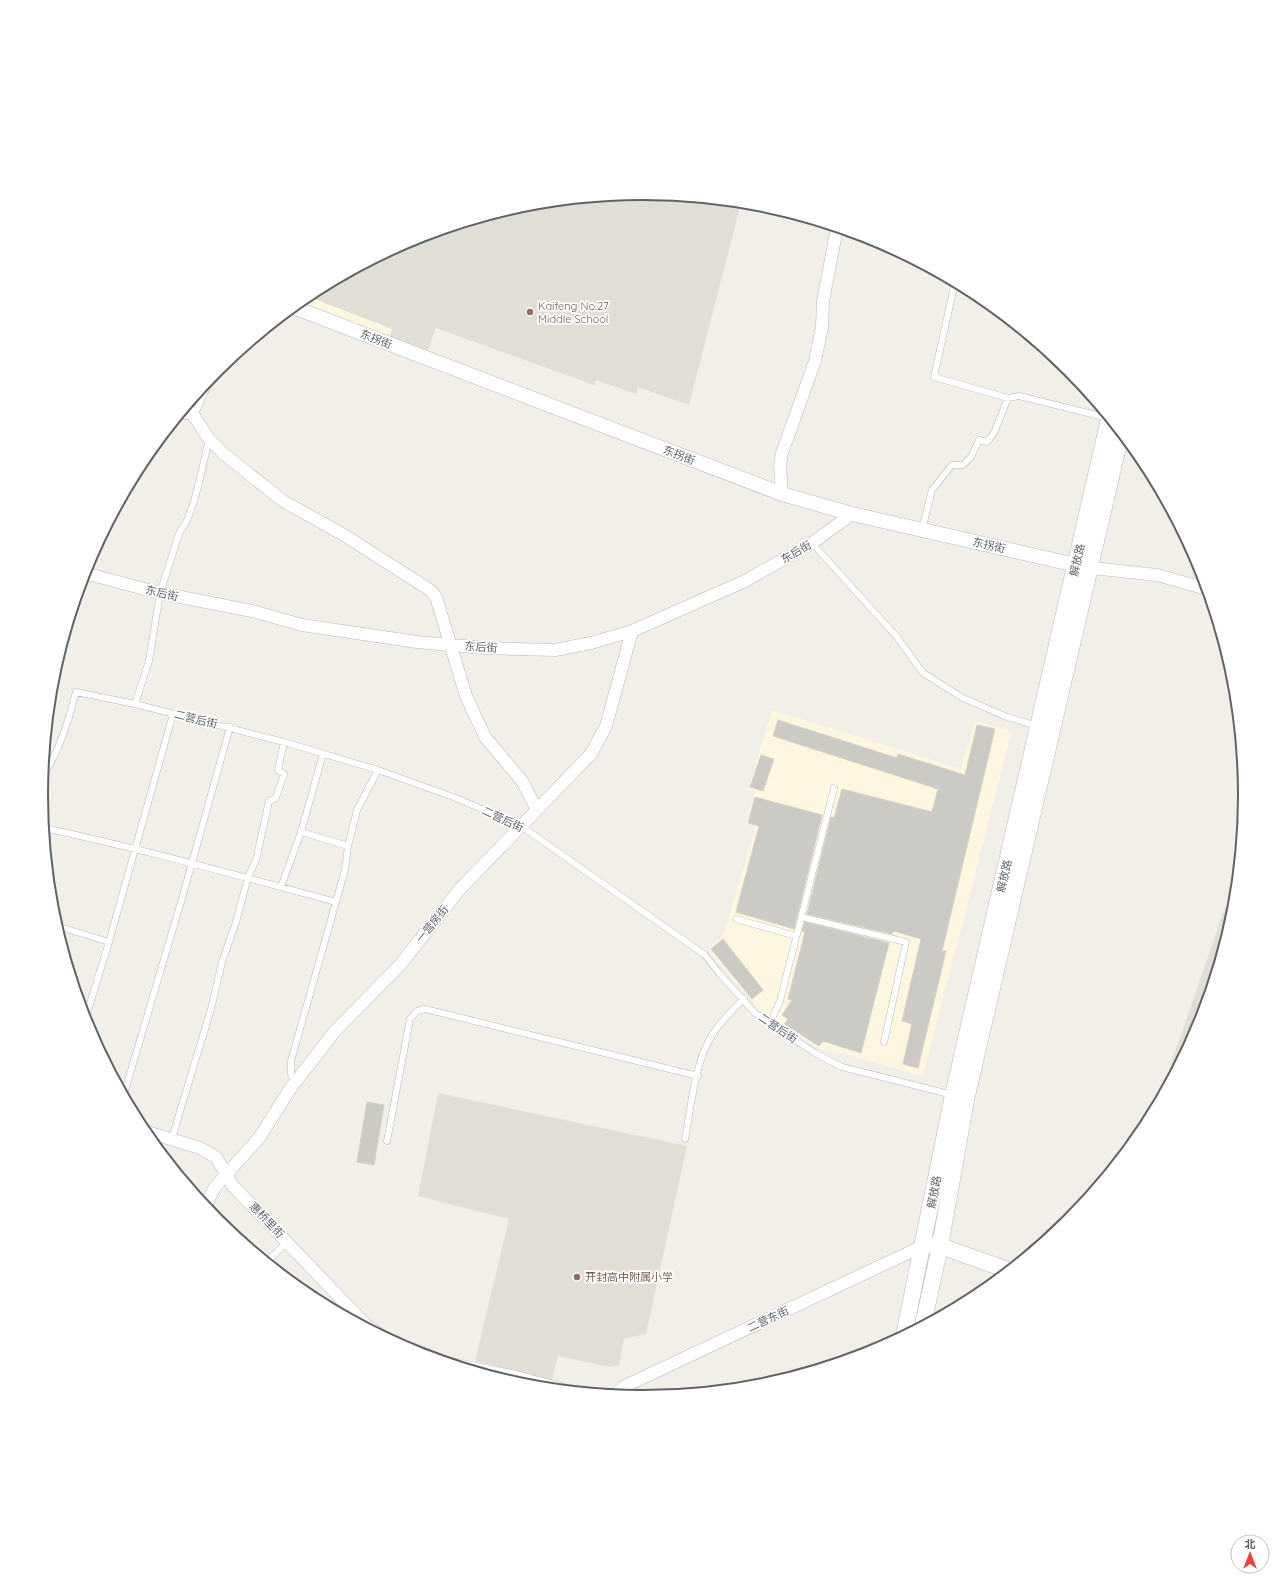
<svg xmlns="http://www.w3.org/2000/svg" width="1286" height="1590" viewBox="0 0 1286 1590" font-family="Quicksand,'Noto Sans SC',sans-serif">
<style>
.commercial{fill:#fef7e0}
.education{fill:#e1ded6}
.building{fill:#cccac5;stroke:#d6d1c6}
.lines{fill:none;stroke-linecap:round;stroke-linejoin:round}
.service-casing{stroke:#b5b8bc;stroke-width:7}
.minor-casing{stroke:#b5b8bc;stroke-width:13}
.tertiary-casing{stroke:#b5b8bc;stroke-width:15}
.secondary-casing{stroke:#b6babf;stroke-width:17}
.service{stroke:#fff;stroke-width:6}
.minor{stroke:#fff;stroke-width:12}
.tertiary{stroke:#fff;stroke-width:14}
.secondary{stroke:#fff;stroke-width:16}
.education-dot{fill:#8d6e63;stroke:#fff;stroke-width:1.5}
.labels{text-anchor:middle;stroke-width:3.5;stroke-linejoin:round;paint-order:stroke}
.education-label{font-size:11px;fill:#785e54;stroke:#fff;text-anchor:start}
.street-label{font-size:11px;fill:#5f6368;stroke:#fff}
.rim{fill:none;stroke:#5f6368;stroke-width:2}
</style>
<rect width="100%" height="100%" fill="#f1efe8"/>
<path class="commercial" d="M307,296L392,329L390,337L298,303Z
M772,710L961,769L975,721L1012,731L923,1076L849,1055L818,1048L758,1009L708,949L723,936L756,826L746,823L755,792L748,790Z"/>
<path class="education" d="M643,193L741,203L689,405L638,387L636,394L596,380L594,385L436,328L428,350L390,337L392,329L307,296L413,239L526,205Z
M1225,907L1234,910L1233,913L1199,1026L1173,1074L1168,1073Z
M438,1093L687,1146L646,1334L624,1339L619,1365L610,1367L558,1356L552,1380L475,1361L509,1219L418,1196Z"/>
<path class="building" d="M778,720L897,758L898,754L965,775L977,725L995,729L942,951H946L918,1068L903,1064L912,1024L902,1021L921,939L894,931L892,934L807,914L831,817L834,818L842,789L932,812L938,789L773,736Z
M761,755L774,759L763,791L750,787Z
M755,797L822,815L794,929L736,912L759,826L748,823Z
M805,922L889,943L861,1053L823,1041L819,1046L784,1024L788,1019L782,1015L792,1000L788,999L805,932L802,931Z
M723,939L763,990L752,999L711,949Z
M367,1102L384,1105L374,1165L357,1162Z"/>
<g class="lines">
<g class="service-casing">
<path id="service" d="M955,282L934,377L1008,398L1019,396L1108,418
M179,416H194L213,374
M922,530L932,490L952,465H963L971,457L979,440L987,442L994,433L1008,398
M812,543L897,637L923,673L963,698L1007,717L1038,726
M135,704L149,661L160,593L180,531C193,520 204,459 209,439
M43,776C60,750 68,722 76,692L135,704L284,742L378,770L456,798L521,826L705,955L719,973L755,1013L815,1053L842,1067L953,1095
M44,828C143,849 239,876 336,902
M301,832L348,846
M281,887L301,832L323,754
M801,917L906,942L884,1042
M736,919L796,936
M57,926L109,942
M85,1020L109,942L173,714
M770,1023L780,1001L834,788
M294,1083L291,1074V1061L345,870L348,846L357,810L378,770
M124,1094L181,902L230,727
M172,1138L211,1009L222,962L236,922L248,877L256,860L269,801L276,798L284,774L278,770L284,742
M685,1139C691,1107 695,1062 712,1035C720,1022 733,1010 744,998
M387,1141L410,1019L417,1011L425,1009L698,1076
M267,1261L288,1242"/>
</g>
<g class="minor-casing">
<path id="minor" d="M186,408L194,416L209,439L224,454L283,501L344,535L430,590L436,597L466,696L485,737L522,781L537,810
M782,494L780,466L782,453L815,361L822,327L823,301L837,228
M1083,567L1157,575L1207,589
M84,573L160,593L252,611L302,625L417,642L486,648L555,650L591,643L632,631L745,581L812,543L852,514
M144,1131L200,1148L216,1157L233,1186L366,1325L378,1333
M205,1206L215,1187L259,1138L290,1089L335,1031L400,965L460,889L591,754L606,726L632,631
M400,1345L431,1357
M457,1365L516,1377L561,1389
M616,1394L623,1387L923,1246"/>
</g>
<g class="tertiary-casing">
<path id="tertiary" d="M293,307L782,494L852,514L1076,565"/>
</g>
<g class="secondary-casing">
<path id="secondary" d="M930,1245L940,1246L1008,1270
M923,1325L940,1246L966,1100L1121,434
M904,1335L953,1095L1109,419"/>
</g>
<use href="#service" class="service"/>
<use href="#minor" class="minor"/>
<use href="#tertiary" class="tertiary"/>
<use href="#secondary" class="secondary"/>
</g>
<g class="education-dot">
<circle cx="530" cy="312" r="4"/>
<circle cx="577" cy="1277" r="4"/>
</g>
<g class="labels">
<g class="education-label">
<text x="538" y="310">Kaifeng No.27<tspan x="538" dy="13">Middle School</tspan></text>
<text x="585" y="1281">开封高中附属小学</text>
</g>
<g class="street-label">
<text transform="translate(376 339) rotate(21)" y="4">东拐街</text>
<text transform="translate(679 455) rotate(21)" y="4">东拐街</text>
<text transform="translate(989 545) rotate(13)" y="4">东拐街</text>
<text transform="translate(796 552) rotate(-30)" y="4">东后街</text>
<text transform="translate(1077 560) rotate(-77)" y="4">解放路</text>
<text transform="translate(162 593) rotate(13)" y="4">东后街</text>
<text transform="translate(481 647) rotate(4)" y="4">东后街</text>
<text transform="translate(196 719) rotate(14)" y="4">二营后街</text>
<text transform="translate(503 819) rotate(25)" y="4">二营后街</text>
<text transform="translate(1004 876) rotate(-77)" y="4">解放路</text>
<text transform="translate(432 924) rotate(-51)" y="4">一营房街</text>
<text transform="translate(778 1028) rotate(34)" y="4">二营后街</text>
<text transform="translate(934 1192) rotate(-79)" y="4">解放路</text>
<text transform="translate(267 1220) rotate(46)" y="4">惠桥里街</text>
<text transform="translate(768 1319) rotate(-25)" y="4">二营东街</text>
</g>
</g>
<path d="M0 0H1286V1590H0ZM48 795a595 595 0 1 1 1190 0a595 595 0 1 1-1190 0Z" fill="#fff" fill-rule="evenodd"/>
<path class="rim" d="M48 795a595 595 0 1 1 1190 0a595 595 0 1 1-1190 0Z"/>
<g transform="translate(1250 1554)"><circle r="19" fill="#ffffff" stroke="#bfc1c3"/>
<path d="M0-3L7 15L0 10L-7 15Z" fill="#ea4335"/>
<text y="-6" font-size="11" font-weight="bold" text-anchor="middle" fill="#5f6368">北</text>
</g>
</svg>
